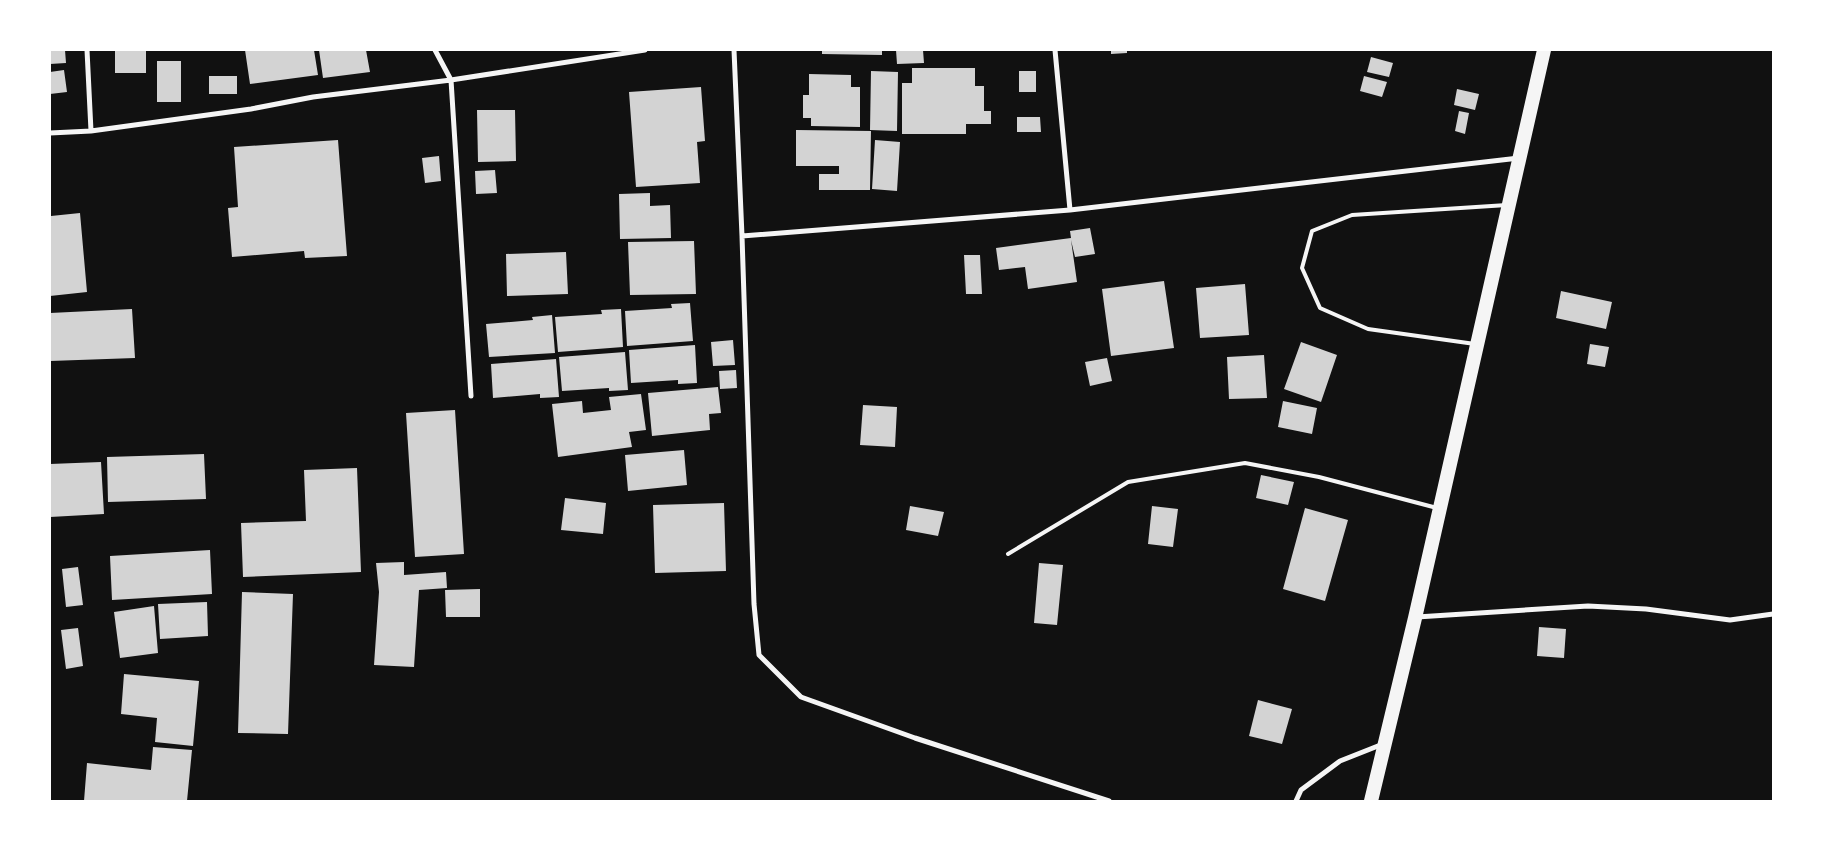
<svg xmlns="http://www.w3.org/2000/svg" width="1823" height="851" viewBox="0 0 1823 851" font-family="Manrope,sans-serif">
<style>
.building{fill:#d3d3d3}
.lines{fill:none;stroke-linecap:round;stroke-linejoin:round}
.service{stroke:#f5f5f5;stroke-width:4}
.minor{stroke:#f5f5f5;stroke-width:5}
.trunk{stroke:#f5f5f5;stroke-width:14}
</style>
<rect width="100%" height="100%" fill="#111"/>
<path class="building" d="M50,50H65L66,63L50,64Z
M115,50H146V73H115Z
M245,50H314L318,75L250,84Z
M319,50H366L370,72L323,78Z
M822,50H882V55L822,54Z
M896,50H923L924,63L897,64Z
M1111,50H1127V53L1111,54Z
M1371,57L1393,63L1389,77L1367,72Z
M157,61H181V102H157Z
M912,68H975V86H984V111H991V124H966V134H902V83H912Z
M64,70L67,92L50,94V72Z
M871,71L898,72L897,131L870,130Z
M1019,71H1036V92H1019Z
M809,74L851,75V87H860V127L811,126V118H803V95H809Z
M209,76H237V94H209Z
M1364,76L1387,82L1382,97L1360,91Z
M701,87L705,141L697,142L700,183L636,187L629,92Z
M1457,89L1479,94L1475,110L1454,105Z
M477,110H515L516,161L478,162Z
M1459,111L1469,113L1465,134L1455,131Z
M1017,117H1040L1041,132H1017Z
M796,130L871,131L870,190H819V174H839V166H796Z
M338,140L347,256L305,258L304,251L232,257L228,208L238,207L234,147Z
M875,140L900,142L897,191L872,189Z
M439,156L441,181L425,183L422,158Z
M495,170L497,193L476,194L475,171Z
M650,193V206L670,205L671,238L620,239L619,194Z
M80,213L87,292L50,296L51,216Z
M1090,228L1095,254L1075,257L1071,240L1077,282L1028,289L1025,267L999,270L996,248L1071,238L1070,231Z
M694,241L696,294L630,295L628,242Z
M566,252L568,294L507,296L506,254Z
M964,255H980L982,294H966Z
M1164,281L1174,348L1111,356L1102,289Z
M1245,284L1249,335L1200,338L1196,288Z
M1561,291L1612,302L1606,329L1556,318Z
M690,303L693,341L627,346L625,311L672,308L671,304Z
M132,309L135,358L50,361V313Z
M621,309L623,347L558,352L555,317L602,314L601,310Z
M552,315L555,353L489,357L486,324L533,320L532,317Z
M733,340L735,365L713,366L711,342Z
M1301,342L1337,355L1321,402L1284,389Z
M1590,344L1609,347L1605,367L1587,364Z
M695,345L697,383L678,384V380L631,383L629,350Z
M625,352L628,390L609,391V388L562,391L559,357Z
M1264,355L1267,398L1229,399L1227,357Z
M1107,358L1112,381L1090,386L1085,362Z
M556,359L559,397L540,398V394L493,398L491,364Z
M736,370L737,388L720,389L719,371Z
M718,387L721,413L709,414L710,430L652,436L648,393Z
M641,394L646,430L629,432L632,447L558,457L552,404L582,401L583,413L611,410L609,397Z
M1283,401L1317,408L1312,434L1278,427Z
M863,405L897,407L895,447L860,445Z
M455,410L464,554L415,557L406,413Z
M684,450L687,485L628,491L625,455Z
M204,454L206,499L108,502L107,457Z
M101,462L104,514L50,517V464Z
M357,468L361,572L243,577L241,523L306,521L304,470Z
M1261,475L1294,482L1288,505L1256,498Z
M565,498L606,503L603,534L561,530Z
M724,503L726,571L655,573L653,505Z
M910,506L944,512L938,536L906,530Z
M1152,506L1178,509L1173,547L1148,544Z
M1305,508L1348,520L1325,601L1283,589Z
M210,550L212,594L112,600L110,556Z
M404,562V575L446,572L447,588L419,590L414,667L374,665L379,592L376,563Z
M1039,563L1063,565L1057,625L1034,623Z
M78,567L83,605L66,607L62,569Z
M480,589V617H446L445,590Z
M242,592L293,594L288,734L238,733Z
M207,602L208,636L160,639L158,604Z
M154,606L158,653L120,658L114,612Z
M1539,627L1566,629L1564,658L1537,656Z
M78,628L83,666L66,669L61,630Z
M124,674L199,681L193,746L155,742L157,718L121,714Z
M1258,700L1292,709L1282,744L1249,736Z
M153,747L192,750L187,801H84L87,763L151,770Z"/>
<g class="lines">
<path class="service" d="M1475,344L1368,329L1320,308L1302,268L1312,231L1352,215L1507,205
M1008,554L1128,482L1245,463L1319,477L1437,508"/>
<path class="minor" d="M87,50L91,131
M435,50L451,80L471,396
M734,50L742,236L754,604L759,655L801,697L915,738L1109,801
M1055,50L1070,210
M50,133L91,131L251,109L313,97L451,80L645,50
M742,236L1070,210L1519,158
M1417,617L1588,606L1646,609L1730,620L1773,614
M1296,801L1301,790L1340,761L1383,744"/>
<path class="trunk" d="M1371,801L1415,618L1544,50"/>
</g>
<rect width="1823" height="851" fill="none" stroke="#ffffff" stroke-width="102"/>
</svg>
